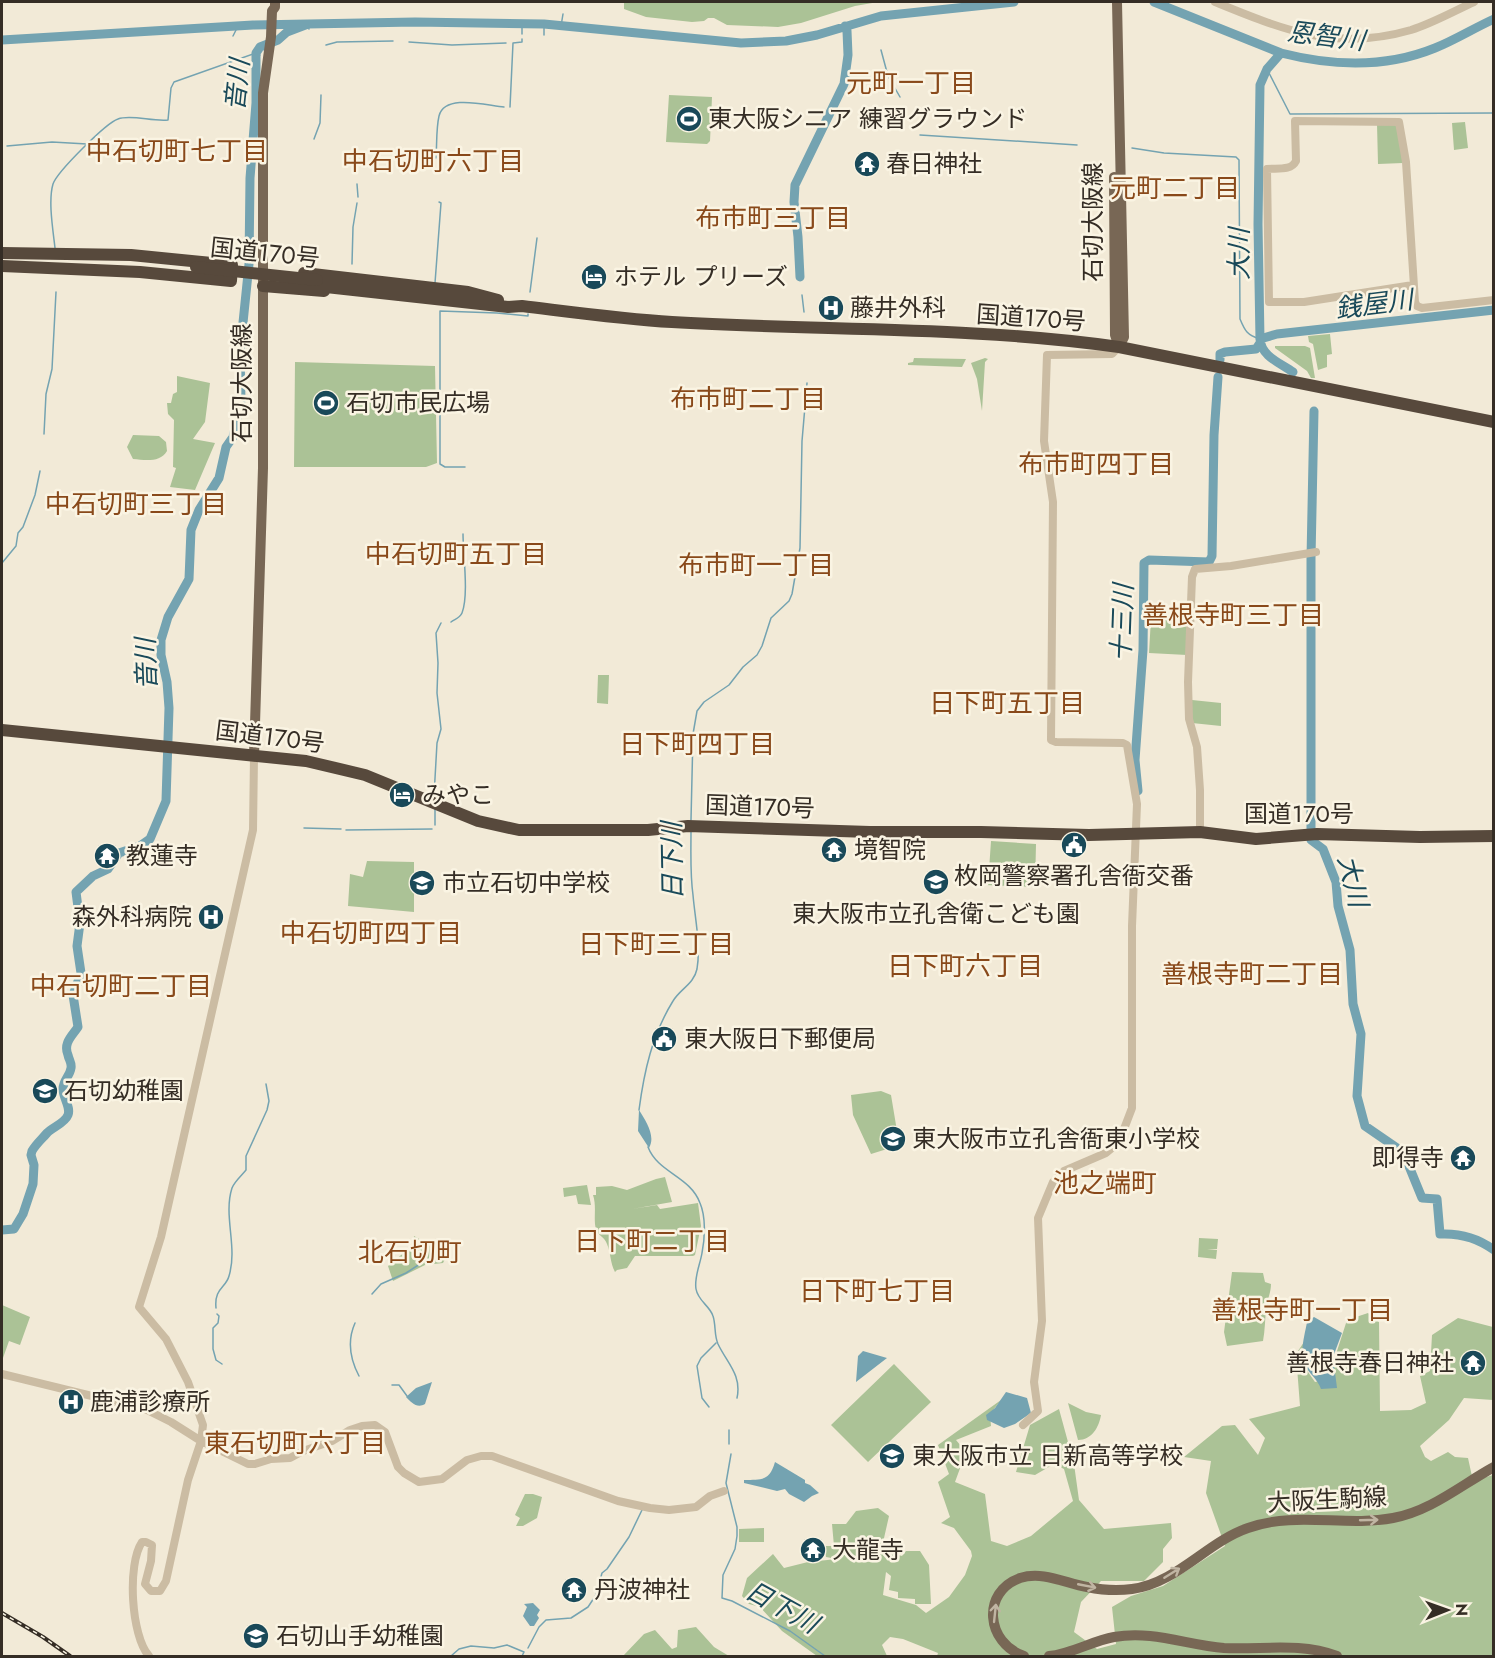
<svg xmlns="http://www.w3.org/2000/svg" width="1495" height="1658" viewBox="0 0 1495 1658" font-family="Jost,'Noto Sans JP',sans-serif">
<style>
.green{fill:#abc296}
.water{fill:#74a3b1}
.lines{fill:none;stroke-linecap:round;stroke-linejoin:round}
.stream{stroke:#74a3b1;stroke-width:1.5}
.river{stroke:#74a3b1;stroke-width:9}
.minor{stroke:#cbbca3;stroke-width:8}
.major{stroke:#786755;stroke-width:10}
.highway{stroke:#57493c;stroke-width:12}
.rail-casing{stroke:#352d25;stroke-width:4}
.rail{stroke:#faf4e3;stroke-width:1.5;stroke-dasharray:4.5;stroke-linecap:butt}
.highway-bridge{stroke:#57493c;stroke-width:12}
.oneway{stroke:#c0b5a3}
.labels{text-anchor:middle;stroke-width:5;stroke-linejoin:round;paint-order:stroke}
.poi-label{font-size:24px;fill:#352d25;stroke:#faf4e3;text-anchor:start}
.street-label{font-size:24px;fill:#352d25;stroke:#faf4e3}
.water-label{font-size:26px;font-style:italic;fill:#194959;stroke:#faf4e3}
.neighbourhood-label{font-size:26px;fill:#89491a;stroke:#faf4e3}
</style>
<rect width="100%" height="100%" fill="#f2ead7"/>
<path class="green" d="M624,2H878L855,6L801,23L778,27L727,25L714,18H708L704,21L692,22L646,17L624,9Z
M669,95L712,97L710,141L707,144L666,142Z
M1465,122L1468,148L1454,150L1452,123Z
M1394,123L1397,126L1403,163L1378,164L1377,124Z
M1330,334L1332,354L1327,355V367L1318,370L1313,344L1309,342L1308,336Z
M1275,346H1305L1310,348L1315,378H1311L1307,371L1275,348Z
M914,358L966,359L962,367L908,365V363L913,362Z
M985,358L988,359L985,362L982,411L977,379L971,363Z
M295,362L435,366L437,463L426,467H294Z
M177,376L210,383L205,422L193,439L215,443L195,490L170,487L176,468L173,467L174,420L168,414L167,403H171L173,394L177,392Z
M133,435L159,436L166,442L167,451C160,463 145,460 133,459L127,447Z
M1151,618L1189,620L1187,655L1149,653Z
M598,675H609L608,704L597,703Z
M1192,700L1221,703V726L1192,723Z
M991,841L1036,844L1035,887L984,885V870H989Z
M367,861L414,862V912L348,906L350,874L363,877Z
M881,1091L891,1095L898,1137L886,1139L887,1149L871,1154L853,1115L851,1095Z
M665,1177L672,1202L632,1209L657,1205L660,1209L698,1203L701,1226L695,1255L693,1256H635L627,1268L617,1270L615,1272C610,1263 611,1253 607,1244C605,1237 598,1236 596,1229C593,1219 597,1207 593,1195H596V1187L612,1186L627,1190L656,1179Z
M587,1185L591,1205L578,1204L576,1195L564,1197L563,1188Z
M414,1236L435,1248L443,1246L445,1259L443,1263L425,1265L393,1281L388,1266L413,1245Z
M1199,1238L1218,1239L1217,1249H1207L1217,1250L1216,1259L1198,1257Z
M1232,1272L1263,1273L1265,1282L1271,1284C1271,1293 1267,1300 1266,1309C1265,1320 1265,1330 1263,1341L1227,1346L1224,1332Z
M2,1305L30,1317L20,1345L9,1341L3,1358Z
M1368,1313L1379,1322L1380,1411L1411,1410L1426,1403L1420,1376L1430,1371L1432,1335L1458,1318L1493,1327V1400L1464,1398L1449,1420L1420,1446L1425,1457L1431,1461L1448,1452L1455,1457L1468,1458L1473,1481L1493,1475V1656H937L938,1653L903,1639L890,1637L882,1645L887,1656H817L782,1631L760,1607L749,1604L742,1596L747,1578L773,1554L784,1568L808,1562L837,1559L826,1557L824,1546H834L832,1524H846L856,1511L878,1508L889,1516L882,1547L894,1554L902,1556L906,1551H920L929,1565L931,1604H915V1599L898,1598V1592L889,1590L891,1576L886,1572L883,1595L916,1605L926,1613L949,1597L965,1575L972,1556L971,1551L954,1528L941,1523L950,1517L938,1482L949,1474L938,1445L1001,1400L990,1414L991,1426L956,1440L966,1452L955,1482L985,1494L991,1541L1007,1546L1031,1536L1073,1501L1064,1469L1054,1464L1035,1475L1016,1472L1030,1425L1059,1409L1074,1464L1079,1500L1104,1529L1171,1523L1172,1538L1163,1549V1562L1144,1581H1101L1081,1602L1074,1632L1097,1649L1116,1644L1112,1607L1131,1596L1163,1586L1225,1546L1206,1493L1211,1461L1184,1457L1222,1426L1235,1425L1258,1455L1265,1438L1249,1419L1300,1406L1296,1354L1304,1342L1308,1372L1315,1382L1328,1379L1347,1320Z
M894,1364L931,1402L868,1462L831,1425Z
M1068,1403L1086,1412L1101,1415C1099,1427 1092,1440 1078,1440Z
M525,1494H533L542,1497L537,1518L523,1526H516L520,1518L515,1515Z
M764,1528V1542H739V1529Z
M696,1627L714,1647L729,1656H623L644,1634L655,1630L672,1649L677,1647L678,1630Z"/>
<path class="water" d="M639,1110C646,1121 656,1136 649,1148L638,1131Z
M1314,1317L1342,1333L1333,1357L1337,1388L1321,1389C1317,1378 1309,1374 1305,1365C1299,1353 1305,1334 1307,1322Z
M863,1351L887,1358L856,1382L858,1356Z
M432,1382L425,1404C417,1409 411,1402 406,1397L416,1388Z
M1006,1392L1027,1398L1031,1413L1015,1424L1004,1428L987,1420L986,1415L995,1408Z
M775,1462L805,1480V1483L810,1485L819,1493L812,1496L804,1502L789,1494L785,1489L777,1491L744,1483V1480C762,1479 769,1482 775,1462Z
M533,1603L540,1610L537,1615L539,1618L534,1626H530L523,1616L527,1607L524,1604Z"/>
<g class="lines">
<path class="stream" d="M335,2H383
M430,2H513
M308,24L309,29
M522,24V34
M561,26L563,14
M544,35V24
M233,36L238,26
M409,42L452,45L506,43
M326,45L337,42L393,41
M881,50L888,76L900,97
M256,58L260,55
M1267,69L1290,114L1494,113
M510,107L513,43L522,42V39
M920,135L1077,145
M314,139L320,123L321,95
M7,146L52,142L87,144
M1132,148L1164,153L1236,157L1239,160L1240,319C1245,331 1247,335 1260,339
M436,158C437,145 436,129 439,116C445,93 488,106 504,107
M357,184L358,197
M55,248C53,230 48,201 53,184C57,172 106,123 118,119C131,114 153,122 168,120L171,88L174,82L256,53
M352,264L353,227L357,203
M435,283L441,203L439,202
M530,292L537,238
M802,295L804,312
M44,434L46,394L52,369L56,292
M465,467H445L440,464V311L497,313L528,316V314
M2,563L16,546L18,533L23,527L35,495L40,471
M451,622C455,619 460,618 462,613C469,595 463,554 463,534
M434,796L437,743L441,729L437,693L438,663L436,633L441,623
M435,808V825
M691,820L693,734L697,711L704,702L729,685L743,667L757,655L762,646L771,618L789,601L792,594L800,548L802,441L807,383
M304,828L341,829
M346,830L432,829
M639,1110C644,1072 652,1035 673,1001C680,989 694,984 697,969C701,945 695,919 693,895C690,874 691,853 691,831
M648,1147C658,1173 690,1176 700,1203C706,1217 705,1238 702,1253C700,1265 694,1277 696,1289C698,1301 710,1306 713,1316C716,1325 714,1335 718,1344C727,1363 742,1375 737,1398
M372,1294L381,1284L406,1273L423,1262L440,1257V1249
M216,1308C214,1288 226,1288 229,1276C238,1247 223,1216 232,1188C234,1182 242,1175 246,1170V1156L267,1110L269,1101L266,1084
M217,1314L219,1316L218,1323L213,1328V1349L216,1360L222,1364
M355,1323C347,1341 350,1359 359,1376
M392,1385H399L407,1396
M709,1407L702,1398L697,1366L701,1358L716,1343
M729,1430V1444
M731,1454L726,1483L737,1527V1536L735,1549L723,1575L722,1598L732,1601L790,1631L825,1656
M528,1648L539,1627L546,1620L571,1618L588,1607L596,1595L602,1573L607,1569L629,1537L642,1510
M451,1656L459,1649L471,1646L494,1648L507,1645L524,1652L522,1656"/>
<path class="river" d="M1154,2L1281,53C1332,66 1386,68 1435,48C1455,40 1474,28 1494,19
M2,40L253,25L415,22L544,24L741,43L786,41L817,35L881,16L1014,2
M1281,53L1267,69L1260,85L1258,224L1260,339C1261,356 1280,363 1293,372
M800,277L798,237L794,202L795,185L844,84L848,55L847,31L845,26
M1260,339L1277,334L1494,310
M1220,360V354L1225,352L1256,349L1260,343
M1314,411L1311,558V840L1323,849L1336,882L1338,906L1350,950L1353,1004L1361,1034L1357,1096L1365,1126L1397,1148L1404,1154L1422,1198L1437,1199L1440,1234C1460,1233 1478,1238 1494,1250
M1138,791L1135,760L1143,650L1144,563L1149,560L1209,562L1212,556L1214,435L1218,377
M2,1230L14,1229L23,1214L33,1184L34,1165L31,1155L32,1151C36,1144 42,1139 47,1133C53,1127 65,1123 68,1115C71,1107 63,1098 63,1089C63,1080 70,1076 71,1068C72,1063 69,1060 68,1055C63,1043 72,1036 78,1027L73,995L81,973L77,946L80,923L76,892L93,876L108,869L119,853L140,846L150,839L166,801L169,708L167,682L161,655V640L168,617L189,579L191,530L199,510L219,478L226,447L233,437L241,401L240,352L249,264L250,178L256,103V53L260,47L278,40L287,32L308,24"/>
<path class="minor" d="M1215,2C1284,30 1335,52 1411,30C1433,23 1454,11 1474,2
M1413,285L1304,302H1269L1267,169C1278,168 1291,171 1296,161L1295,121L1399,122L1406,162L1415,302L1417,306L1422,308L1494,300
M1200,832V790L1197,747L1189,719L1188,682L1192,577L1195,569L1231,566L1316,552
M2,1374L145,1409L171,1422L201,1441L248,1464H255L271,1459L290,1458L303,1451L332,1441L350,1430L362,1426L375,1425L385,1432L398,1467L404,1473L419,1482L442,1479L467,1460L481,1456H492L618,1501L650,1508L669,1510L696,1507L710,1496L724,1491
M1023,1425L1038,1411L1034,1382L1042,1321L1038,1218L1053,1182L1064,1171L1106,1153L1112,1148L1124,1129L1132,1108V926L1137,804L1127,745L1123,743L1056,742L1051,740L1053,502L1044,441L1047,355L1112,354L1119,347
M149,1656C131,1636 127,1564 142,1542H146L152,1545L151,1561L145,1584L151,1591H160L166,1581L188,1480L201,1441L203,1425L188,1382L166,1339L139,1307L161,1237L253,830L254,756"/>
<path class="major" d="M1117,2L1124,337L1119,347
M1114,177L1115,335L1119,347
M254,756L263,468V93L271,37L272,11L275,7V2
M1024,1656C986,1643 981,1592 1020,1578C1043,1571 1065,1583 1087,1587C1102,1590 1118,1591 1132,1589C1177,1583 1207,1542 1248,1528C1295,1511 1345,1527 1393,1518C1431,1511 1461,1485 1494,1467
M1049,1656C1071,1654 1092,1641 1114,1637C1152,1630 1187,1645 1224,1648C1262,1650 1299,1642 1337,1656"/>
<path class="highway" d="M2,253L131,255L232,265L231,281L140,272L2,266
M304,273L468,292L498,300
M263,286L324,291
M317,286L508,307L522,306C572,312 622,319 672,322C821,331 971,326 1119,347L1494,422
M2,730L306,761L365,775L478,821L519,830H648L688,826L870,832H981L1089,835L1200,832L1256,839L1317,834L1420,837L1494,836"/>
<g class="rail-casing">
<path id="rail" d="M2,1613L43,1637L70,1656"/>
</g>
<use href="#rail" class="rail"/>
<path class="highway-bridge" d="M196,267L317,280"/>
</g>
<defs><path id="oneway-shaft" d="M-6 0H5M1.5-3L5.5 0L1.5 3" fill="none" stroke-width="1.6" stroke-linecap="round" stroke-linejoin="round" transform="scale(1.5)"/></defs>
<g class="oneway">
<use href="#oneway-shaft" transform="translate(1369 1520) rotate(-2)"/>
<use href="#oneway-shaft" transform="translate(1172 1573) rotate(-32)"/>
<use href="#oneway-shaft" transform="translate(1087 1586) rotate(11)"/>
<use href="#oneway-shaft" transform="translate(995 1613) rotate(-84)"/>
</g>
<defs>
<g id="stadium-disc" transform="scale(1.35)"><circle r="9.5" fill="#194959" stroke="#faf4e3"/><path d="M0-5a6.5 5 0 1 0 0 10a6.5 5 0 1 0 0-10ZM-3.5-1.8h7v3.6h-7Z" fill="#fff"/></g>
<g id="temple-disc" transform="scale(1.35)"><circle r="9.5" fill="#194959" stroke="#faf4e3"/><path d="M0-6L5-2H3V0L6.5 2.5H4V6H1.5V3h-3V6H-4V2.5H-6.5L-3 0V-2H-5Z" fill="#fff"/></g>
<g id="hotel-disc" transform="scale(1.35)"><circle r="9.5" fill="#194959" stroke="#faf4e3"/><path d="M-6-4.5h1.5V1H6V5H4.5V3h-9V5H-6ZM-4 0a1.8 1.8 0 1 1 3.6 0ZM.5 0V-2.5h3Q6-2.5 6 0Z" fill="#fff"/></g>
<g id="hospital-disc" transform="scale(1.35)"><circle r="9.5" fill="#194959" stroke="#faf4e3"/><path d="M-5-5h3v3.5h4V-5h3V5h-3V1.5h-4V5h-3Z" fill="#fff"/></g>
<g id="civic-disc" transform="scale(1.35)"><circle r="9.5" fill="#194959" stroke="#faf4e3"/><path d="M-.6-6.5H3V-4.5H.6V-3L4-1V1h2V6H-6V1h2V-1L-.6-3ZM-1.2 2.5V6h2.4V2.5Z" fill="#fff"/></g>
<g id="school-disc" transform="scale(1.35)"><circle r="9.5" fill="#194959" stroke="#faf4e3"/><path d="M0-5L7-2L0 1L-7-2ZM-4 1L0 2.5L4 1V4Q0 6-4 4Z" fill="#fff"/></g>
</defs>
<g fill-rule="evenodd">
<use href="#stadium-disc" x="689" y="119"/>
<use href="#temple-disc" x="867" y="164"/>
<use href="#hotel-disc" x="594" y="277"/>
<use href="#hospital-disc" x="831" y="308"/>
<use href="#stadium-disc" x="326" y="403"/>
<use href="#hotel-disc" x="402" y="795"/>
<use href="#civic-disc" x="1074" y="845"/>
<use href="#temple-disc" x="834" y="850"/>
<use href="#temple-disc" x="107" y="856"/>
<use href="#school-disc" x="936" y="882"/>
<use href="#school-disc" x="422" y="883"/>
<use href="#hospital-disc" x="211" y="917"/>
<use href="#civic-disc" x="664" y="1039"/>
<use href="#school-disc" x="45" y="1091"/>
<use href="#school-disc" x="893" y="1139"/>
<use href="#temple-disc" x="1463" y="1158"/>
<use href="#temple-disc" x="1473" y="1363"/>
<use href="#hospital-disc" x="71" y="1402"/>
<use href="#school-disc" x="892" y="1456"/>
<use href="#temple-disc" x="813" y="1550"/>
<use href="#temple-disc" x="574" y="1590"/>
<use href="#school-disc" x="256" y="1636"/>
</g>
<g class="labels">
<g class="poi-label">
<text x="708" y="127">東大阪シニア 練習グラウンド</text>
<text x="886" y="172">春日神社</text>
<text x="614" y="285">ホテル プリーズ</text>
<text x="850" y="316">藤井外科</text>
<text x="346" y="411">石切市民広場</text>
<text x="422" y="803">みやこ</text>
<text x="854" y="858">境智院</text>
<text x="126" y="864">教蓮寺</text>
<text x="1074" y="884" text-anchor="middle">枚岡警察署孔舎衙交番</text>
<text x="442" y="891">市立石切中学校</text>
<text x="936" y="922" text-anchor="middle">東大阪市立孔舎衛こども園</text>
<text x="192" y="925" text-anchor="end">森外科病院</text>
<text x="684" y="1047">東大阪日下郵便局</text>
<text x="64" y="1099">石切幼稚園</text>
<text x="912" y="1147">東大阪市立孔舎衙東小学校</text>
<text x="1444" y="1166" text-anchor="end">即得寺</text>
<text x="1454" y="1371" text-anchor="end">善根寺春日神社</text>
<text x="90" y="1410">鹿浦診療所</text>
<text x="912" y="1464">東大阪市立 日新高等学校</text>
<text x="832" y="1558">大龍寺</text>
<text x="594" y="1598">丹波神社</text>
<text x="276" y="1644">石切山手幼稚園</text>
</g>
<g class="street-label">
<text transform="translate(1093 222) rotate(-90)" y="8">石切大阪線</text>
<text transform="translate(265 253) rotate(6)" y="8">国道170号</text>
<text transform="translate(1031 318) rotate(4)" y="8">国道170号</text>
<text transform="translate(242 383) rotate(-90)" y="8">石切大阪線</text>
<text transform="translate(270 737) rotate(7)" y="8">国道170号</text>
<text transform="translate(760 807) rotate(2)" y="8">国道170号</text>
<text x="1299" y="822">国道170号</text>
<text transform="translate(1327 1500) rotate(-3)" y="8">大阪生駒線</text>
</g>
<g class="water-label">
<text transform="translate(1326 36) rotate(7)" y="9">恩智川</text>
<text transform="translate(237 85) rotate(-84)" y="9">音川</text>
<text transform="translate(1239 254) rotate(-90)" y="9">大川</text>
<text transform="translate(1374 304) rotate(-7)" y="9">銭屋川</text>
<text transform="translate(1122 623) rotate(-88)" y="9">十三川</text>
<text transform="translate(146 664) rotate(-92)" y="9">音川</text>
<text transform="translate(672 861) rotate(-91)" y="9">日下川</text>
<text transform="translate(1353 881) rotate(76)" y="9">大川</text>
<text transform="translate(782 1607) rotate(29)" y="9">日下川</text>
</g>
<g class="neighbourhood-label">
<text x="911" y="92">元町一丁目</text>
<text x="177" y="160">中石切町七丁目</text>
<text x="433" y="170">中石切町六丁目</text>
<text x="1175" y="197">元町二丁目</text>
<text x="773" y="227">布市町三丁目</text>
<text x="748" y="408">布市町二丁目</text>
<text x="1096" y="473">布市町四丁目</text>
<text x="136" y="513">中石切町三丁目</text>
<text x="456" y="563">中石切町五丁目</text>
<text x="756" y="574">布市町一丁目</text>
<text x="1233" y="624">善根寺町三丁目</text>
<text x="1007" y="712">日下町五丁目</text>
<text x="697" y="753">日下町四丁目</text>
<text x="371" y="942">中石切町四丁目</text>
<text x="656" y="953">日下町三丁目</text>
<text x="965" y="975">日下町六丁目</text>
<text x="1252" y="983">善根寺町二丁目</text>
<text x="121" y="995">中石切町二丁目</text>
<text x="1105" y="1192">池之端町</text>
<text x="652" y="1250">日下町二丁目</text>
<text x="410" y="1261">北石切町</text>
<text x="877" y="1300">日下町七丁目</text>
<text x="1302" y="1319">善根寺町一丁目</text>
<text x="295" y="1452">東石切町六丁目</text>
</g>
</g>
<rect width="1495" height="1658" fill="none" stroke="#352d25" stroke-width="6"/>
<g transform="translate(1447 1610) rotate(89)" stroke="#faf4e3" stroke-width="4.5" paint-order="stroke">
<path d="M0-4.5L10 22L0 15L-10 22Z" fill="#352d25"/>
<text y="-9" font-size="16" font-weight="bold" text-anchor="middle" fill="#352d25">N</text>
</g>
</svg>
